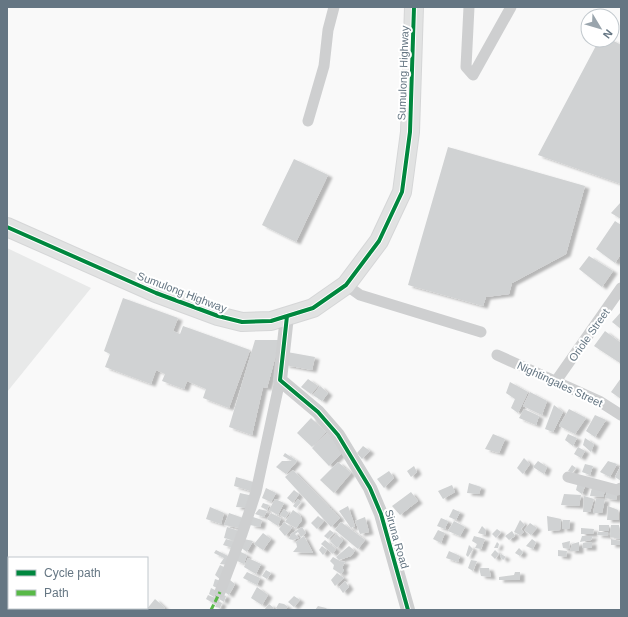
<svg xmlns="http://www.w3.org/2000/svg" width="628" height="617" viewBox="0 0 628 617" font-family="Arial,sans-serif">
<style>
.built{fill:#e8e9e9}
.building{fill:#d0d2d3;filter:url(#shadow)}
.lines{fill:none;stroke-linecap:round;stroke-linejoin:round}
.primary-casing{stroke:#d5d6d7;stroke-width:20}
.minor{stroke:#cecfd0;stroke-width:11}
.tertiary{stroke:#cecfd0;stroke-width:14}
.primary{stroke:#e1e2e2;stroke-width:18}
.quiet{stroke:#58b947;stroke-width:3;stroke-dasharray:6 3;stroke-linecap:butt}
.cycleway-casing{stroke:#fff;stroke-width:6}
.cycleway{stroke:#00873e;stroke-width:4}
.labels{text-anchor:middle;stroke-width:4;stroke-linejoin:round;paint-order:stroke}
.street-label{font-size:11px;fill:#657683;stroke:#fff}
</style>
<defs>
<filter id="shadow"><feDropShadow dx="4.5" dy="2.5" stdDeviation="1" flood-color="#0004"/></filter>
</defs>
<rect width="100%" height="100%" fill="#f9f9f9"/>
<path class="built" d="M7,248L91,288L7,392Z"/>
<path class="building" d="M599,40H612L621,45V184L538,155Z
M448,147L585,186L566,254L512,283L509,294L486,297L483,306L408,285Z
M294,159L328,175L296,242L262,225Z
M621,202V219L611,213Z
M615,221L621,225V254L615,263L596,249Z
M589,256L613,271L602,287L579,269Z
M123,298L178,318L173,331L180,334L183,326L250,350L229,408L203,398L206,389L187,381L184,389L162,381L165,374L156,370L151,384L105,367L110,354L104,351Z
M621,312V329L612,322Z
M605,331L621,343L620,363L594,346Z
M255,340H280L267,388L263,387L252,435L229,427Z
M287,352L315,357L312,370L285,365Z
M621,378V399L611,392Z
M308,379L318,386L311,394L301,387Z
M510,382L528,392L518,413L511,408L515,399L506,393Z
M320,386L328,393L322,401L313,395Z
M530,392L547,401L542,415L523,406Z
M554,405L563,412L553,432L545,429Z
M524,409L539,416L536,425L519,418Z
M569,409L586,418L575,434L559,426Z
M595,415L606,420L595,437L586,431Z
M311,418L326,432L312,447L297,433Z
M327,433L344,451L329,466L312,448Z
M493,434L505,439L499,453L485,449Z
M568,434L577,438L573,446L565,440Z
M585,438L594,444L591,452L583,445Z
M363,446L370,451L362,459L357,453Z
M578,447L585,451L581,458L574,454Z
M285,453L297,461L286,474L276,467L282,461H292L283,456Z
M524,458L530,464L523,474L517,468Z
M538,461L547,467L544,474L533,467Z
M608,461L617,464L610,477L600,472Z
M338,462L351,473L334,493L320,480Z
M585,464L593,466L590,475L582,472Z
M572,465L576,468L572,473L568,471Z
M621,465V481L615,477Z
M414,466L417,472L411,477L407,471Z
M293,470L340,518L331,527L285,477Z
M389,471L394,478L384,488L377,479Z
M236,477L257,483L254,492L234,486Z
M578,482L586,484L582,494L576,490Z
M469,483L481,487L479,494L467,493Z
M593,483L606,488L603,497L590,496Z
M452,485L455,492L443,499L438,491Z
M266,488L276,493L271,502L262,498Z
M608,489L618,491L616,500L605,498Z
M294,490L299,494L293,503L287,498Z
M411,492L418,501L400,515L392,506Z
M240,493L253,496L250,508L236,507Z
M564,494L581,495L579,506L561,505Z
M584,496L594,499L590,512H583Z
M275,499L284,503L278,515L269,510Z
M298,499L301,502L296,508L293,506Z
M596,499H605L602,513H593Z
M263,503L269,505L267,510L261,507Z
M348,506L355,526L351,528L339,511Z
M608,506L618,510L619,520H607Z
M210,507L224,513L221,524L206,519Z
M259,509L267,511L264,517L255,514Z
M284,509L289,513L285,518L280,515Z
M453,509L460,512L456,520L449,517Z
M293,510L300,515L302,520L296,528L285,522Z
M229,513L243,518L240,528L224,525Z
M271,513L281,518L278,526L267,519Z
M318,516L324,521L317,529L311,523Z
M547,516L561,519L560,530L548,531Z
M253,517L262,520L260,527L250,525Z
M365,517L369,532L360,534L355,521Z
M441,518L448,521L445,529L437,526Z
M520,520L525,525L521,529L524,532L520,535L514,532Z
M563,520H570L569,529H562Z
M454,521L465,527L460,536L448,531Z
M284,522L292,528L285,536L279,529Z
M341,522L365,540L358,549L335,530Z
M530,523L537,528L531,535L524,530Z
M599,525H609V531H599Z
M611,525H619L620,539L610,537Z
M482,526L486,530L485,535L478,533Z
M227,527L239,531L236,541L224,538Z
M302,527L306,533L301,537L298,532L295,534L299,538L293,540L289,539L291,534Z
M581,528L594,529L593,534H581Z
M497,529L501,532L496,538L492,534Z
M330,530L334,533L328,539L324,536Z
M438,530L445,533L441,543L433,539Z
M512,531L515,536L509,540L505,536Z
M598,532H608V536L597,535Z
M263,533L271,539L263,550L254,544Z
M336,534L343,540L337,548L330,541Z
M304,536L313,553L293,552L297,547L296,542Z
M474,536L485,539L481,549L475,548L477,544L472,541Z
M582,536H593L591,540L580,542Z
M226,539L235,542L233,548L223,545Z
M244,539L253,541L247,552L240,547Z
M532,539L536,542L533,549L526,546Z
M611,539L621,541V545H611Z
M325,540L336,549L333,554L321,544Z
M570,541L569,549L563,548L562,543Z
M497,542L499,544L498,548H494Z
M579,542V551H570L572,544Z
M592,542V548H582L583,543Z
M469,545L473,549L468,557L466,555Z
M322,546L327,550L323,555L319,550Z
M349,546L355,551L351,556L339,560L336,557Z
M519,548L523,552L520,556L515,553Z
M216,550L230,557L228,565L220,564L224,558L214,553Z
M495,550L499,554L495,559L491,555Z
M558,550L567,551L566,557L558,556Z
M239,551L247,555L244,564L235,560Z
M449,551L460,556L458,562L446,558Z
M501,554L506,557L503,560L500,556Z
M333,557L340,561L345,562L342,568L344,570L341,574L333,569L334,565L330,561Z
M248,558L261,564L256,574L244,567Z
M471,560L477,561L473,571L468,568Z
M220,565L226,568L221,580L215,575Z
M479,568H489L491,577L481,576Z
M266,570L271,573L267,579L262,576Z
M247,572L260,578L257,585L243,578Z
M515,572H520V580H499V577L514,575Z
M337,573L344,578L335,586L331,580Z
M215,579L221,581L219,589L213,586Z
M230,580L235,584L229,595L223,591Z
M345,581L349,587L343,593L339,587Z
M257,587L268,595L262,605L251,598Z
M211,588L217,591L214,597L209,594Z
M222,594L226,596L224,602L219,599Z
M208,595L215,598L213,603L206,599Z
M294,596L300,600L294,607L288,602Z
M155,599L165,608L163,610H146Z
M218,601L222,603L220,608L215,607Z
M279,603L284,604L288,607L284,610H278L276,608Z
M269,604L274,608L272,610H264Z
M318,606L326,608L328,610H315Z"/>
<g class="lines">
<g class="primary-casing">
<path id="primary" d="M7,227L156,293L218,316L242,322L271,321L313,308L346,285L379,241L402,192L410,132L414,7"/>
</g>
<path class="minor" d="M469,7L466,67L473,75L511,7
M308,121L324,66L328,30L334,7
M346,285L360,295L481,332
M497,355L599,401L621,415
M556,381L621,288
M568,477L617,490L621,488
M220,592L242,534L256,492L280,380"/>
<path class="tertiary" d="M287,316L280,380L318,412L338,435L370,488L381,514L408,610"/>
<use href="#primary" class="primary"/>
<path class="quiet" d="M211,610L220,592"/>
<g class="cycleway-casing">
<path id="cycleway" d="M7,227L156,293L218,316L242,322L271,321L313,308L346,285L379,241L402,192L410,132L414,7
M287,316L280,380L318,412L338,435L370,488L381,514L408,610"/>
</g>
<use href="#cycleway" class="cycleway"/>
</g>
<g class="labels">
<g class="street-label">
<text transform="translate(403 73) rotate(-88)" y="4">Sumulong Highway</text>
<text transform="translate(182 292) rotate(21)" y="4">Sumulong Highway</text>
<text transform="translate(589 335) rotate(-55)" y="4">Oriole Street</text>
<text transform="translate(560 384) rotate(25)" y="4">Nightingales Street</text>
<text transform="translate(397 539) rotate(74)" y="4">Siruna Road</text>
</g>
</g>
<rect width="628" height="617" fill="none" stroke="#657683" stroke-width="16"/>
<rect x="8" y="557" width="140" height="52" fill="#ffffff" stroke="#c1c8cd"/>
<rect x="16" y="570" width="20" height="6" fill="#00873e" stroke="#c1c8cd"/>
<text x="44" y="577" font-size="12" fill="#657683">Cycle path</text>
<rect x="16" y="590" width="20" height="6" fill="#58b947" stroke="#c1c8cd"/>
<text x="44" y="597" font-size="12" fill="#657683">Path</text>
<g transform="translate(600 28) rotate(128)"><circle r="19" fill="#ffffff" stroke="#c1c8cd"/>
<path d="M0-3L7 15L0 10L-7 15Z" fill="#99a4ac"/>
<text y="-6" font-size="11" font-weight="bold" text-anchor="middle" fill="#657683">N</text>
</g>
</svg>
